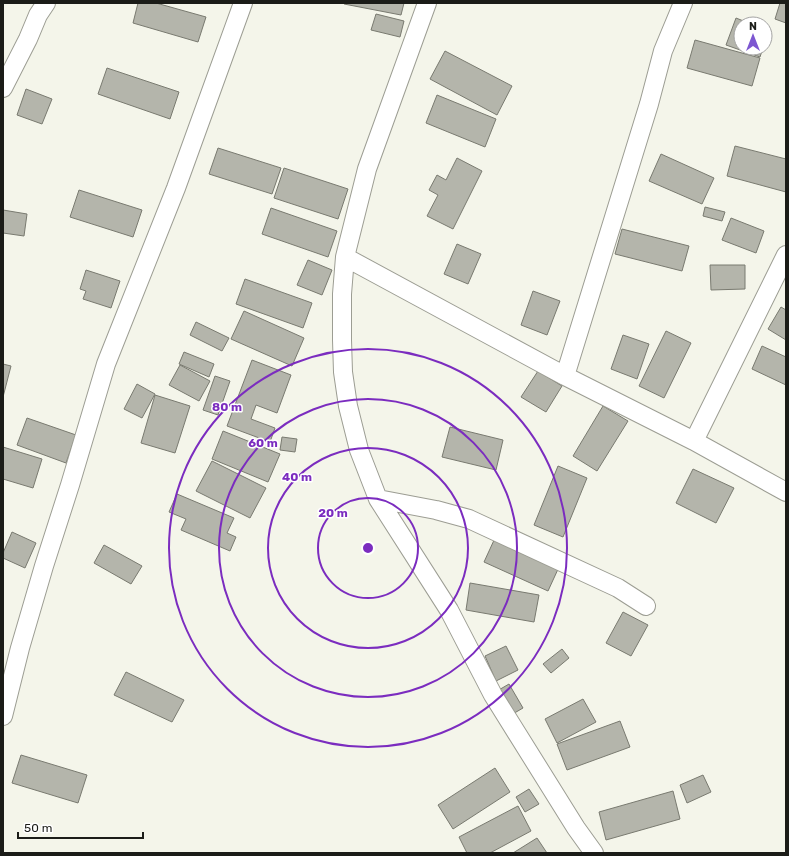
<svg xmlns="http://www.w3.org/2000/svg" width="789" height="856" viewBox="0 0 789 856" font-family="Rubik,sans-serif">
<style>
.building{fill:#b4b5ab;stroke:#797a70}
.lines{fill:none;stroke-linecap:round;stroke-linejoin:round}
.minor-casing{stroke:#9c9d93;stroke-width:20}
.minor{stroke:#fff;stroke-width:18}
.ring{fill:none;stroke:#7b2cbf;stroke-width:2}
.centre{fill:#7b2cbf;stroke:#fff;stroke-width:2}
.ring-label{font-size:12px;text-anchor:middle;font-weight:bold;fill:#7b2cbf;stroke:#fff;stroke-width:3;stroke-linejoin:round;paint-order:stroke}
</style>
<rect width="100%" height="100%" fill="#f4f5ea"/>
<path class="building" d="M138,3H156L206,17L198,42L133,23Z
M344,3H404L401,15L344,4Z
M780,3H786V23L775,19Z
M376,14L404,21L400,37L371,30Z
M736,18L751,24H741V48H763L760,57L726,45Z
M765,29L770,31L765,43Z
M695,40L760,58L752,86L687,68Z
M445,51L512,86L497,115L430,79Z
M107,68L179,92L170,119L98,94Z
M26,89L52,99L42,124L17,115Z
M437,95L496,119L485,147L426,123Z
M735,146L786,159V192L727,176Z
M218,148L281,168L272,194L209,174Z
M661,154L714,178L702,204L649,181Z
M457,158L482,171L453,229L427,216L438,195L429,190L437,175L446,180Z
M284,168L348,189L338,219L274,198Z
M79,190L142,210L133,237L70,217Z
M705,207L725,212L722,221L703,216Z
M271,208L337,231L328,257L262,234Z
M3,210L27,214L24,236L3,233Z
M731,218L764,231L756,253L722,240Z
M622,229L689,246L682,271L615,254Z
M457,244L481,254L468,284L444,274Z
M308,260L332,270L322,295L297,285Z
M710,265H745V289L711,290Z
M86,270L120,281L111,308L83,299L86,291L80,289Z
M245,279L312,303L303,328L236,304Z
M533,291L560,301L547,335L521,325Z
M781,307L786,310V340L768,329Z
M244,311L304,338L292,366L231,339Z
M196,322L229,338L222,351L190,335Z
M666,331L691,343L664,398L639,386Z
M623,335L649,344L637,379L611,369Z
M762,346L786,357V385L752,369Z
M184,352L214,364L209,377L179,364Z
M252,360L291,375L277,413L256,405L251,419L275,428L270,442L227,426Z
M3,364L11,366L3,397Z
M180,365L210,381L199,401L169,385Z
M538,371L562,386L546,412L521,397Z
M215,376L230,381L218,415L203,410Z
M137,384L155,394L142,418L124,409Z
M155,395L190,406L175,453L141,443Z
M603,406L628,421L597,471L573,456Z
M27,418L76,435L66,463L17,445Z
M450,427L503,440L496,470L442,457Z
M223,431L280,454L268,482L212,459Z
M282,437L297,439L295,452L280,450Z
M3,447L42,459L33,488L3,479Z
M212,461L266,488L250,518L196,491Z
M558,466L587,478L563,537L534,525Z
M693,469L734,488L716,523L676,503Z
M177,494L234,518L227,533L236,537L230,551L181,530L186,519L169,512Z
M12,532L36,543L25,568L3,558V553Z
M495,538L559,567L548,591L484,562Z
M104,545L142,566L131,584L94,563Z
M470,583L539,595L534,622L466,610Z
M623,612L648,625L631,656L606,643Z
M506,646L518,670L496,681L485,656Z
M562,649L569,658L551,673L543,664Z
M126,672L184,700L172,722L114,695Z
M509,684L523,708L511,715L497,691Z
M583,699L596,722L557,743L545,719Z
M620,721L630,747L567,770L557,744Z
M21,755L87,775L78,803L12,783Z
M495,768L510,792L453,829L438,805Z
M703,775L711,792L687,803L680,785Z
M529,789L539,804L525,812L516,797Z
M673,791L680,819L606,840L599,812Z
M518,806L531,831L490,853H467L459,837Z
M537,838L547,853H513Z"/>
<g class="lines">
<g class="minor-casing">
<path id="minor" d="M427,3L367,169L345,257L342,294V340L343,372L348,406L359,450L378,499L449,610L493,695L576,828L594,853
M3,88L28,39L38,15L46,3
M345,257L565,376L694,441L786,492
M565,376L649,104L663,51L683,3
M694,441L786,255
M378,499L436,510L469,519L618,588L646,606
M3,716L20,648L44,566L70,485L106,364L176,188L243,3"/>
</g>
<use href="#minor" class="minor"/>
</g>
<g class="ring">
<circle cx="368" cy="548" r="50"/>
<circle cx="368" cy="548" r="100"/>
<circle cx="368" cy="548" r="149"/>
<circle cx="368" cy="548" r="199"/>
</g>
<circle cx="368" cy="548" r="6" class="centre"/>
<g class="ring-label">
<text x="227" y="411">80 m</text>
<text x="263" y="447">60 m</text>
<text x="297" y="481">40 m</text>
<text x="333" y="517">20 m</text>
</g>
<rect width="789" height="856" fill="none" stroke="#1b1c18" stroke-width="8"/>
<g transform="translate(753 36)"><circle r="19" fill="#ffffff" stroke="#a4a4a3"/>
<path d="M0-3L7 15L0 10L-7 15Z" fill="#7d57d1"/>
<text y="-6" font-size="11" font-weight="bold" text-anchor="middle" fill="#1b1c18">N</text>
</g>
<path d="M18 832v6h125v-6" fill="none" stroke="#1b1c18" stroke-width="2"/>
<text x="24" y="832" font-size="12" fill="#1b1c18" stroke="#ffffff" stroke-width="3" paint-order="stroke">50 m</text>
</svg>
